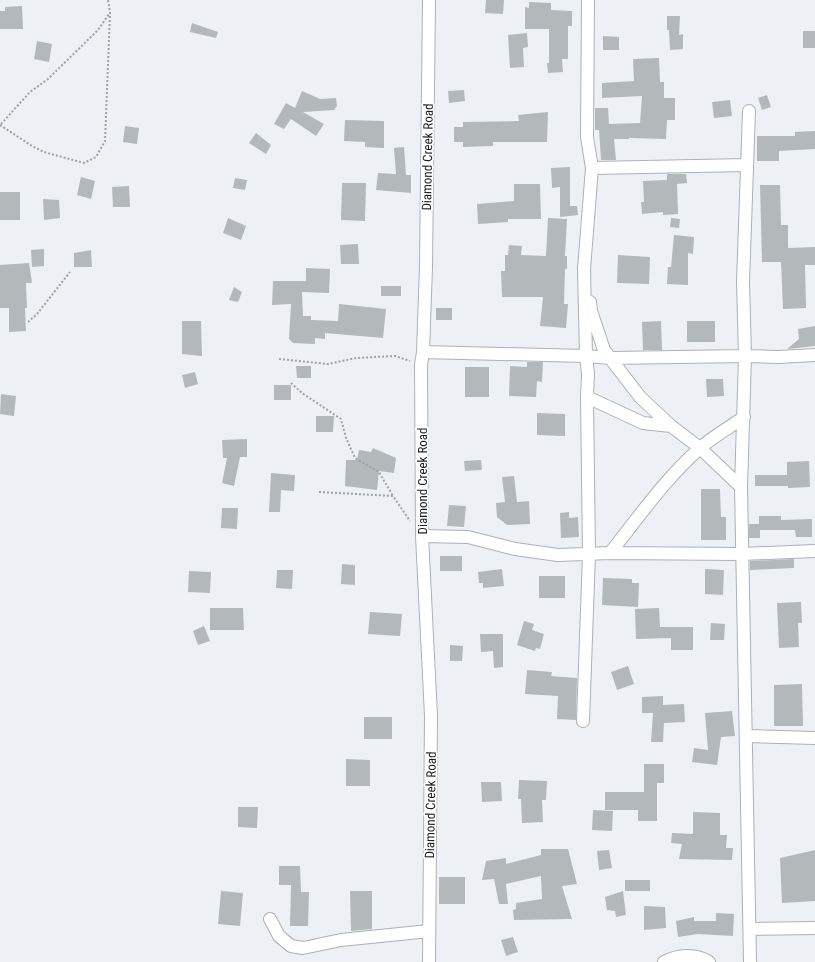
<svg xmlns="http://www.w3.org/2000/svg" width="815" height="962" viewBox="0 0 815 962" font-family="'Roboto Condensed',sans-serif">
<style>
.building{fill:#b3b9ba}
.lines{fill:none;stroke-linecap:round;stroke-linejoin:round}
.minor-casing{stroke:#acb1b4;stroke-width:14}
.path{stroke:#9da1a4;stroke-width:2;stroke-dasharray:2 2;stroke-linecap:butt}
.minor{stroke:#fff;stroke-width:12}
.labels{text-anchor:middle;stroke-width:3.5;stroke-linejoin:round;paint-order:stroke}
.street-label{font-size:13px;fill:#1c1e1f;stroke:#fff}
</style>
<rect width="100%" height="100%" fill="#edf1f5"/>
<path class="building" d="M486,0H504L503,14L485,13Z
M529,2L551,3V10L572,11V26H568V59H562L563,72L548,73L547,63H549V29H525V7L529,8Z
M22,6L23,29H0V11H5V7Z
M667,16H680L679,35L683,34V49L670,50L669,30H667Z
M192,23L218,32L216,38L190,32Z
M803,31H815V48H803Z
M527,33L528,47L523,48L524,67L510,68L508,35Z
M603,36L619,37V50H603Z
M37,41L52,44L49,62L34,59Z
M659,58L660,82H664V98H675V120H667L666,139L629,138V139H614L616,160H601L599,130H595V108H608L609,124L640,123L642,96L602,98V83L634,81L633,59Z
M464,90L465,101L449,103L448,91Z
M302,91L320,99L336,98L337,106L334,110L303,112L324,124L316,136L291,119L284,129L274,124L286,103L295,108Z
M767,95L771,107L762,110L758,98Z
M730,100L732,116L714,118L712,102Z
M548,112L547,142H493V146L463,147V142H454V127H463V122L519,121L518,115Z
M345,120L384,121V148L365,147V142L344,141Z
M125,126L139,128L137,144L123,142Z
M815,131V149L779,151V161H757V136H795V132Z
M256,133L271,145L266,154L249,143Z
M404,147L406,175H411V193L376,190L378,173L396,174L394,148Z
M570,167V206H577L578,215L560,217V187L552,188L551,168Z
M667,174H686L687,183L677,184L678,214L663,215V212L642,214L641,202H644L643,181L667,180Z
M81,177L95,181L91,199L77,195Z
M235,178L247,180L245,190L233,188Z
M342,183H366L365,221L341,220Z
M514,184H540L541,219H508V222L478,224L477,204L514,201Z
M760,185H780L781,225H788V248L815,247V265H805L806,308L783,309L781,262H762Z
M129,186L130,207H113L112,187Z
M0,192H20V220H0Z
M43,199L59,200L60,218L44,220Z
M228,218L246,226L241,240L223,233Z
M548,218L567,219L565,256H567V269H565L564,304H568L566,328L540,326L543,297H502L501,271H505V255H508L509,245L522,246L521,255L546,256Z
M671,218L680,219L679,228L670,227Z
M674,235L694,237L693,254L688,253V285L667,284L668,267H671Z
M358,244L359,264H341L340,245Z
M44,249V266L32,267L31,250Z
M91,250L92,267H74V253Z
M618,255L650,257L649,284L617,283Z
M29,263L32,283H26L27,308H25L26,331L9,332V308H0V265Z
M306,268L330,269L329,293L302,292L303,316H311V320L338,321L339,304L386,309L383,338L325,333V339L315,338V344L293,343L289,339L291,304L272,305L273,281H306Z
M381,286H401V296H381Z
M234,287L242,292L238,302L229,300Z
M436,308H452V320H436Z
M182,321H201L202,356L182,354Z
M661,321L662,350H643L642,322Z
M687,321H715V342H687Z
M815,326V346L787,349L799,339L798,329Z
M527,362H543L542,382L537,381L536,397L509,396L510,366L527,367Z
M296,366H311V378H297Z
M465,367H489V397H465Z
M195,372L198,384L185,388L182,375Z
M706,379H723L724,396L707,397Z
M274,385H291V400H274Z
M1,394L16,396L14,416L0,414Z
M537,413L565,414V436L537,435Z
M316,416H334L333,432H316Z
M247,439V457H240L234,486L222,483L227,458H223L222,440Z
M373,448L396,458L394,473L379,471L377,490L345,486L346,460H357L359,450L371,452Z
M481,460L482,470L465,471L464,461Z
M809,461L810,487L788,488V486H755V475H787V462Z
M271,473L295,475L294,491L281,490L280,512H269Z
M514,476L517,502L529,501L530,524L507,525L497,517L496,503L505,502L502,477Z
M701,489H720L721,517H726V540H701Z
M449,505L466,506L464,527L447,526Z
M222,508H238L237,529L221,528Z
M569,512V518L578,517L579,537L561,538L560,513Z
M759,516H781V520L812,519V537H796L795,530H760V538H749V524H759Z
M440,556H462V571H440Z
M794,559V568L750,570V561Z
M342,564L355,565V585L341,584Z
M502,569L504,586L483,588V583H479L478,572Z
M705,569L724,570L723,595L705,594Z
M277,570H293L292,589L276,588Z
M189,571L211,572L210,593L188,592Z
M539,576H565V598H539Z
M603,578L632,579V583H639L638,607L602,605Z
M801,602L802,623H798L799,647L779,648L777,603Z
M210,608H243L244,630H210Z
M659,608L660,627H693V650H671V638L636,639L635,609Z
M370,612L402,614L400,636L368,634Z
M524,621L534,624L532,630L544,634L540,649L536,648L535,651L517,645Z
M711,623L725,624L724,640H710Z
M204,626L210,641L198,645L193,631Z
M480,634H503V667L494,668L493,651L481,652Z
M450,645L463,646L462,661H450Z
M628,666L634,684L617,690L611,672Z
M527,670L552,672L551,676L577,678L576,720L557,719L558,696L525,694Z
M802,684L803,726H774V685Z
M663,696V705L684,704L685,722L664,723L663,742H651L653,713H642V697Z
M732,711L735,736L721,737L717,765L692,762L694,748L708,750L705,713Z
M364,717H392V739H364Z
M346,759L370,760V786H346Z
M644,764H664V783H657V821H638V810H605V792H644Z
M519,780L547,781L546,800H542L543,822L522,823L521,799H518Z
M481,782H501L502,801L482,802Z
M238,807H258L257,828L238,827Z
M593,810L613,811L612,831L592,830Z
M693,812L720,813V835H727L726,848H733L732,860L679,859L682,844L671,843L672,833L693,834Z
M541,849H568L577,884L562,886L572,919L514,920L513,910L516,909V903L542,899L541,876L506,884L508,904H499L494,879L482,880L486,861L506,858V864L541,855Z
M609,850L612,868L599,870L597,851Z
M815,850V901L782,903L780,858Z
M279,866H300L301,892H309L308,926H290L291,885H279Z
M439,877H465V904H439Z
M625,880H650V891H625Z
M221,891L243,893L240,926L218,924Z
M350,891H372V929L351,931Z
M623,891L626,915L616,917L615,911L607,910L605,897Z
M644,906L665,907L666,928L644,930Z
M716,913L734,914L733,936L698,934L678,937L676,921L694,917V921H716Z
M513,937L518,952L506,956L501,940Z"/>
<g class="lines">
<g class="minor-casing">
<path id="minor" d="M592,168L747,165
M590,302L591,311L604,350L640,397L671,426L700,448L741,487
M423,352L586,356L611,358L745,356L743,282L749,111
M587,397L643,423L671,426
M422,536L468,537L515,549L558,555L610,553L742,554L815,551
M610,553C638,518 665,479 699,449C712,437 729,428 744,417
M583,721L589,554L587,397L588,374L586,356L584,269L592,168L587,137L588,0
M747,736L815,738
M270,919L279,936L291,946L303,948L341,940L429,931
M750,929L815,928
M429,962L431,716L422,536L421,365L423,352L426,267L429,0
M664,962C678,955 695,953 709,962
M750,962L741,487L745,356L778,357L815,355"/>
</g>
<path class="path" d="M1,124L30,92L48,79L98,30L109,14
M0,125L32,146L44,152L84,163L96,157L105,141L110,13L108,0
M28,322L37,314L70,272
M279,359L328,364L356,358L395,356L410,361
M291,383L302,393L341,419L346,438L355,458L379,472L393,496
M319,492L393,496L410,521"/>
<use href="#minor" class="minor"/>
</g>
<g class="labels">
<g class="street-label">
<text transform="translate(427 157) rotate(-89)" y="5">Diamond Creek Road</text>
<text transform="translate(422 481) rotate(-90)" y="5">Diamond Creek Road</text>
<text transform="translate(430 805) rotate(-89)" y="5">Diamond Creek Road</text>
</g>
</g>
</svg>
